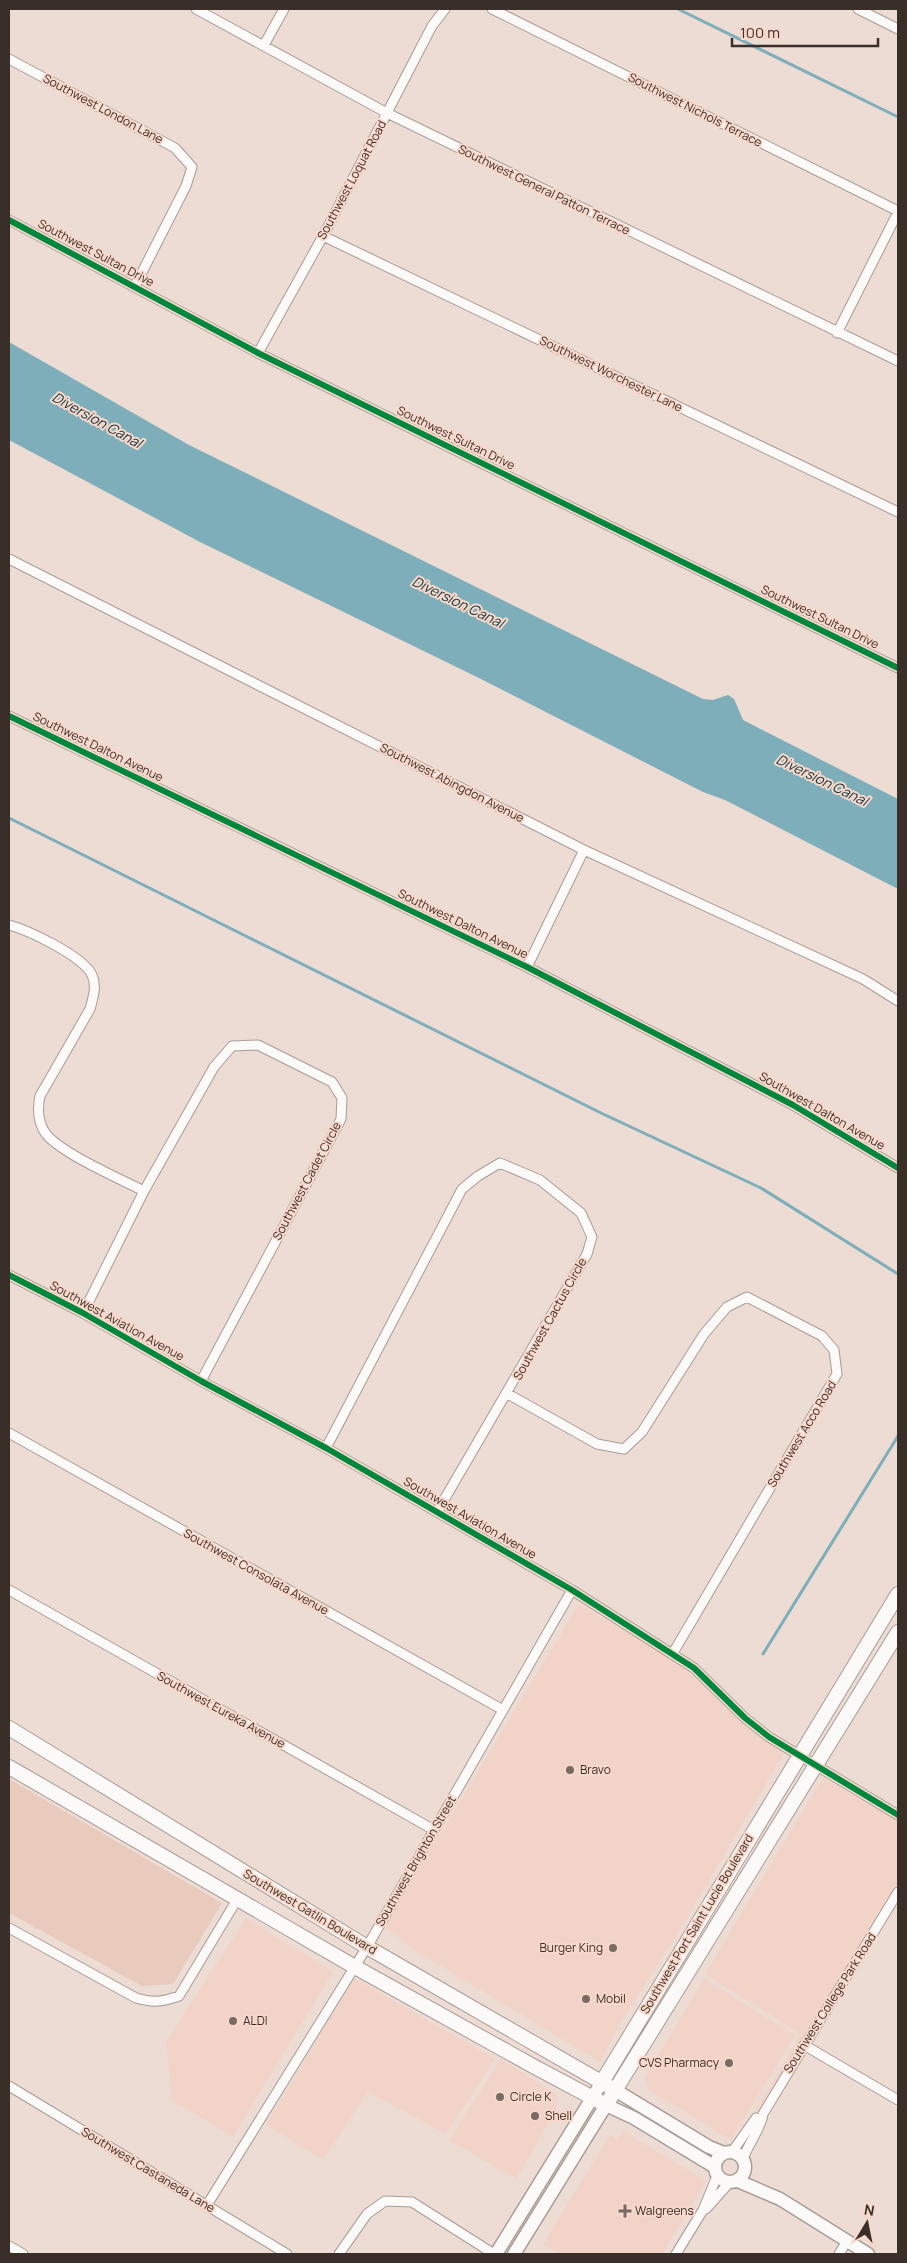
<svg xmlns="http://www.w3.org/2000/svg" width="907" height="2263" viewBox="0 0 907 2263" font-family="Manrope,sans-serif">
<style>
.built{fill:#f1d4c7}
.green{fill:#e9cbbd}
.water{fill:#7daeba}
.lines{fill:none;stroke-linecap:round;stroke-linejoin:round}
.stream{stroke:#7daeba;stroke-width:3}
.street-casing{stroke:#a89c96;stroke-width:11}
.secondary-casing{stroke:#a89c96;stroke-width:15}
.primary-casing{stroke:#a89c96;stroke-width:16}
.street{stroke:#fcfaf9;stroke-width:9}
.secondary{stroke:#fcfaf9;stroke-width:12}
.primary{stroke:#fcfaf9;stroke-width:14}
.cycleway-casing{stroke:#f7d8ca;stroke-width:9}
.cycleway{stroke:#00873e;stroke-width:6}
.poi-dot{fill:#786b64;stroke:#f7d8ca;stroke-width:2}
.labels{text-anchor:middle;stroke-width:4;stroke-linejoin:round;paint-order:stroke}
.street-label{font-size:12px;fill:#3a2e28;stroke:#f7d8ca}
.poi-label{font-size:12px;fill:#3a2e28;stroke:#f7d8ca;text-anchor:start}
.water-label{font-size:14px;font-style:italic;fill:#123640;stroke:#f7d8ca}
</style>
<rect width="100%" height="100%" fill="#ecdcd4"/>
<path class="built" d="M579,1604L663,1653L702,1683L742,1723L784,1753L686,1920L619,2025L600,2062L409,1947L385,1926Z
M823,1778L898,1821V1883L760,2108L753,2114L799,2038V2033L705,1974Z
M246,1918L333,1972L233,2137L172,2100L166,2042Z
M354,1978L495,2059L446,2134L368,2092L323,2160L266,2125Z
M704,1979L795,2035L731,2140L649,2090L645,2077Z
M501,2059L556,2094L557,2109L516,2179L449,2140Z
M623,2131L706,2181L662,2254H560L543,2244L610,2135L617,2139Z"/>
<path class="green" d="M9,1779L222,1903L173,1984L142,1986L9,1913Z"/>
<path class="water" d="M9,342L189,445L703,699L713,700L728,695L734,699L743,720L898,799V889L725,800L703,792L477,677L200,542L9,440Z"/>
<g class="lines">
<path class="stream" d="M678,9L898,117
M9,818L601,1113L761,1188L898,1274
M763,1654L898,1436"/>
<g class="street-casing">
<path id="street" d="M196,9L387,113L898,361
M492,9L898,211
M858,9L898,29
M264,45L284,9
M9,59L175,148L192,167L186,186L135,286
M9,220L258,353L898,668
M323,236L898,512
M837,333L898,212
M258,353L323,236L432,26L445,9
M9,559L584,850L863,979L898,1001
M9,716L527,967L793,1105L898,1168
M9,925C28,930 83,956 92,975C97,986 93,998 90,1009L40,1096C37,1110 38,1123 46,1134C61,1153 120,1179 144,1191
M527,967L584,850
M9,1275L83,1313L201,1381L326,1448L572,1590L694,1668L745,1718L769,1737L898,1815
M83,1313L144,1191L214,1067L232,1046L258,1045L332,1082L342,1098L341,1119L201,1381
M508,1394L597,1444L624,1449L642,1432L704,1334L727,1307L747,1297L822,1336L834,1350L837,1374L673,1653
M9,1433L503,1710
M326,1448L462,1189L478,1176L500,1163L540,1180L581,1213L592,1237L587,1254L437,1512
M9,1590L434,1830
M9,1928L136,1998C153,2003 162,2002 179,1996L238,1898
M804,2045L898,2100
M9,2086L287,2254
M732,2152L756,2118
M743,2159C748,2144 761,2129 763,2114L898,1892
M207,2205L367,1947L572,1590
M706,2209L729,2183
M9,2246L23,2254
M339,2254L367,2214L385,2201L412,2202L494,2254
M676,2254L703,2210L717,2176
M839,2254L847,2241"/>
</g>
<g class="secondary-casing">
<path id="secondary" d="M615,2090L709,2147L724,2153
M715 2167a15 15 0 1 1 30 0a15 15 0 1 1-30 0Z
M738,2181L780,2199L868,2254
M496,2254L602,2082
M514,2254L606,2105L634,2118L715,2167"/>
</g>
<g class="primary-casing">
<path id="primary" d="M9,1728L367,1947L615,2090
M9,1767L355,1967L533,2066L606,2105L898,1632
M602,2082L898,1594"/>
</g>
<use href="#street" class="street"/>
<use href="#secondary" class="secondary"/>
<use href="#primary" class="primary"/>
<g class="cycleway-casing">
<path id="cycleway" d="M9,220L258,353L898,668
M9,716L527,967L793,1105L898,1168
M9,1275L83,1313L201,1381L326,1448L572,1590L694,1668L745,1718L769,1737L898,1815"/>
</g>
<use href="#cycleway" class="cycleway"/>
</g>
<g class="poi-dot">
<circle cx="570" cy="1770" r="5"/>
<circle cx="613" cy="1948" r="5"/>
<circle cx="586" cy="1999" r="5"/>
<circle cx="233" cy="2021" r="5"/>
<circle cx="729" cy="2063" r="5"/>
<circle cx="500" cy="2097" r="5"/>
<circle cx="535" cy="2116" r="5"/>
<path d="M622.5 2203.5h5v5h5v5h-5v5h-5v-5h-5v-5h5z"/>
</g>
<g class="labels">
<g class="street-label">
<text transform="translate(103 109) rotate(28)" y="4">Southwest London Lane</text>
<text transform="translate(695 110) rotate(27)" y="4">Southwest Nichols Terrace</text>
<text transform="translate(352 180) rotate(-62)" y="4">Southwest Loquat Road</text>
<text transform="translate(544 190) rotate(26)" y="4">Southwest General Patton Terrace</text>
<text transform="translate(96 253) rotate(28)" y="4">Southwest Sultan Drive</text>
<text transform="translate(611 374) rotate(26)" y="4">Southwest Worchester Lane</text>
<text transform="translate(456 438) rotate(26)" y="4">Southwest Sultan Drive</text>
<text transform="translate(820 617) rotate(26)" y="4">Southwest Sultan Drive</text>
<text transform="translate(98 747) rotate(26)" y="4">Southwest Dalton Avenue</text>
<text transform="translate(452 783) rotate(27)" y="4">Southwest Abingdon Avenue</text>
<text transform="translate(463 924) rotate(26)" y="4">Southwest Dalton Avenue</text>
<text transform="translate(822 1111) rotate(30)" y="4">Southwest Dalton Avenue</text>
<text transform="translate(307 1181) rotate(-62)" y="4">Southwest Cadet Circle</text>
<text transform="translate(550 1319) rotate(-61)" y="4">Southwest Cactus Circle</text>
<text transform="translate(117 1321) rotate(29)" y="4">Southwest Aviation Avenue</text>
<text transform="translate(802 1434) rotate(-59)" y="4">Southwest Acco Road</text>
<text transform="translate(470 1518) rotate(30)" y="4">Southwest Aviation Avenue</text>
<text transform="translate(256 1572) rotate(29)" y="4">Southwest Consolata Avenue</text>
<text transform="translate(221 1710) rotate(29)" y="4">Southwest Eureka Avenue</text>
<text transform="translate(416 1861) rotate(-60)" y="4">Southwest Brighton Street</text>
<text transform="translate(310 1912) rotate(31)" y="4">Southwest Gatlin Boulevard</text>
<text transform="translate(697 1924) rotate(-59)" y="4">Southwest Port Saint Lucie Boulevard</text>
<text transform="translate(830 2003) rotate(-58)" y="4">Southwest College Park Road</text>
<text transform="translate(148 2170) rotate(31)" y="4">Southwest Castaneda Lane</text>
</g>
<g class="poi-label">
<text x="580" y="1774">Bravo</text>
<text x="603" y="1952" text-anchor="end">Burger King</text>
<text x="596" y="2003">Mobil</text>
<text x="243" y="2025">ALDI</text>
<text x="719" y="2067" text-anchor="end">CVS Pharmacy</text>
<text x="510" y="2101">Circle K</text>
<text x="545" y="2120">Shell</text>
<text x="635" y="2215">Walgreens</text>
</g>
<g class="water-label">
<text transform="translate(97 420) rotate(29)" y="5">Diversion Canal</text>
<text transform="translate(458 602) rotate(26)" y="5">Diversion Canal</text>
<text transform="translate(822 780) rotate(26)" y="5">Diversion Canal</text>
</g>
</g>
<rect width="907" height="2263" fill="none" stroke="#3a2e28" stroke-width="20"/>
<g transform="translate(867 2223) rotate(10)" stroke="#f7d8ca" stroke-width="4" paint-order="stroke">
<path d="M0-4L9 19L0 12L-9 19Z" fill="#3a2e28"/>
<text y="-8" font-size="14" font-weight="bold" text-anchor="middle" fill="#3a2e28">N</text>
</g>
<path d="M732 38v8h146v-8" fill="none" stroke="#3a2e28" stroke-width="2.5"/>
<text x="740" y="38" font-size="15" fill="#3a2e28" stroke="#f7d8ca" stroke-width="4" paint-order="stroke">100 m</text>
</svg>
